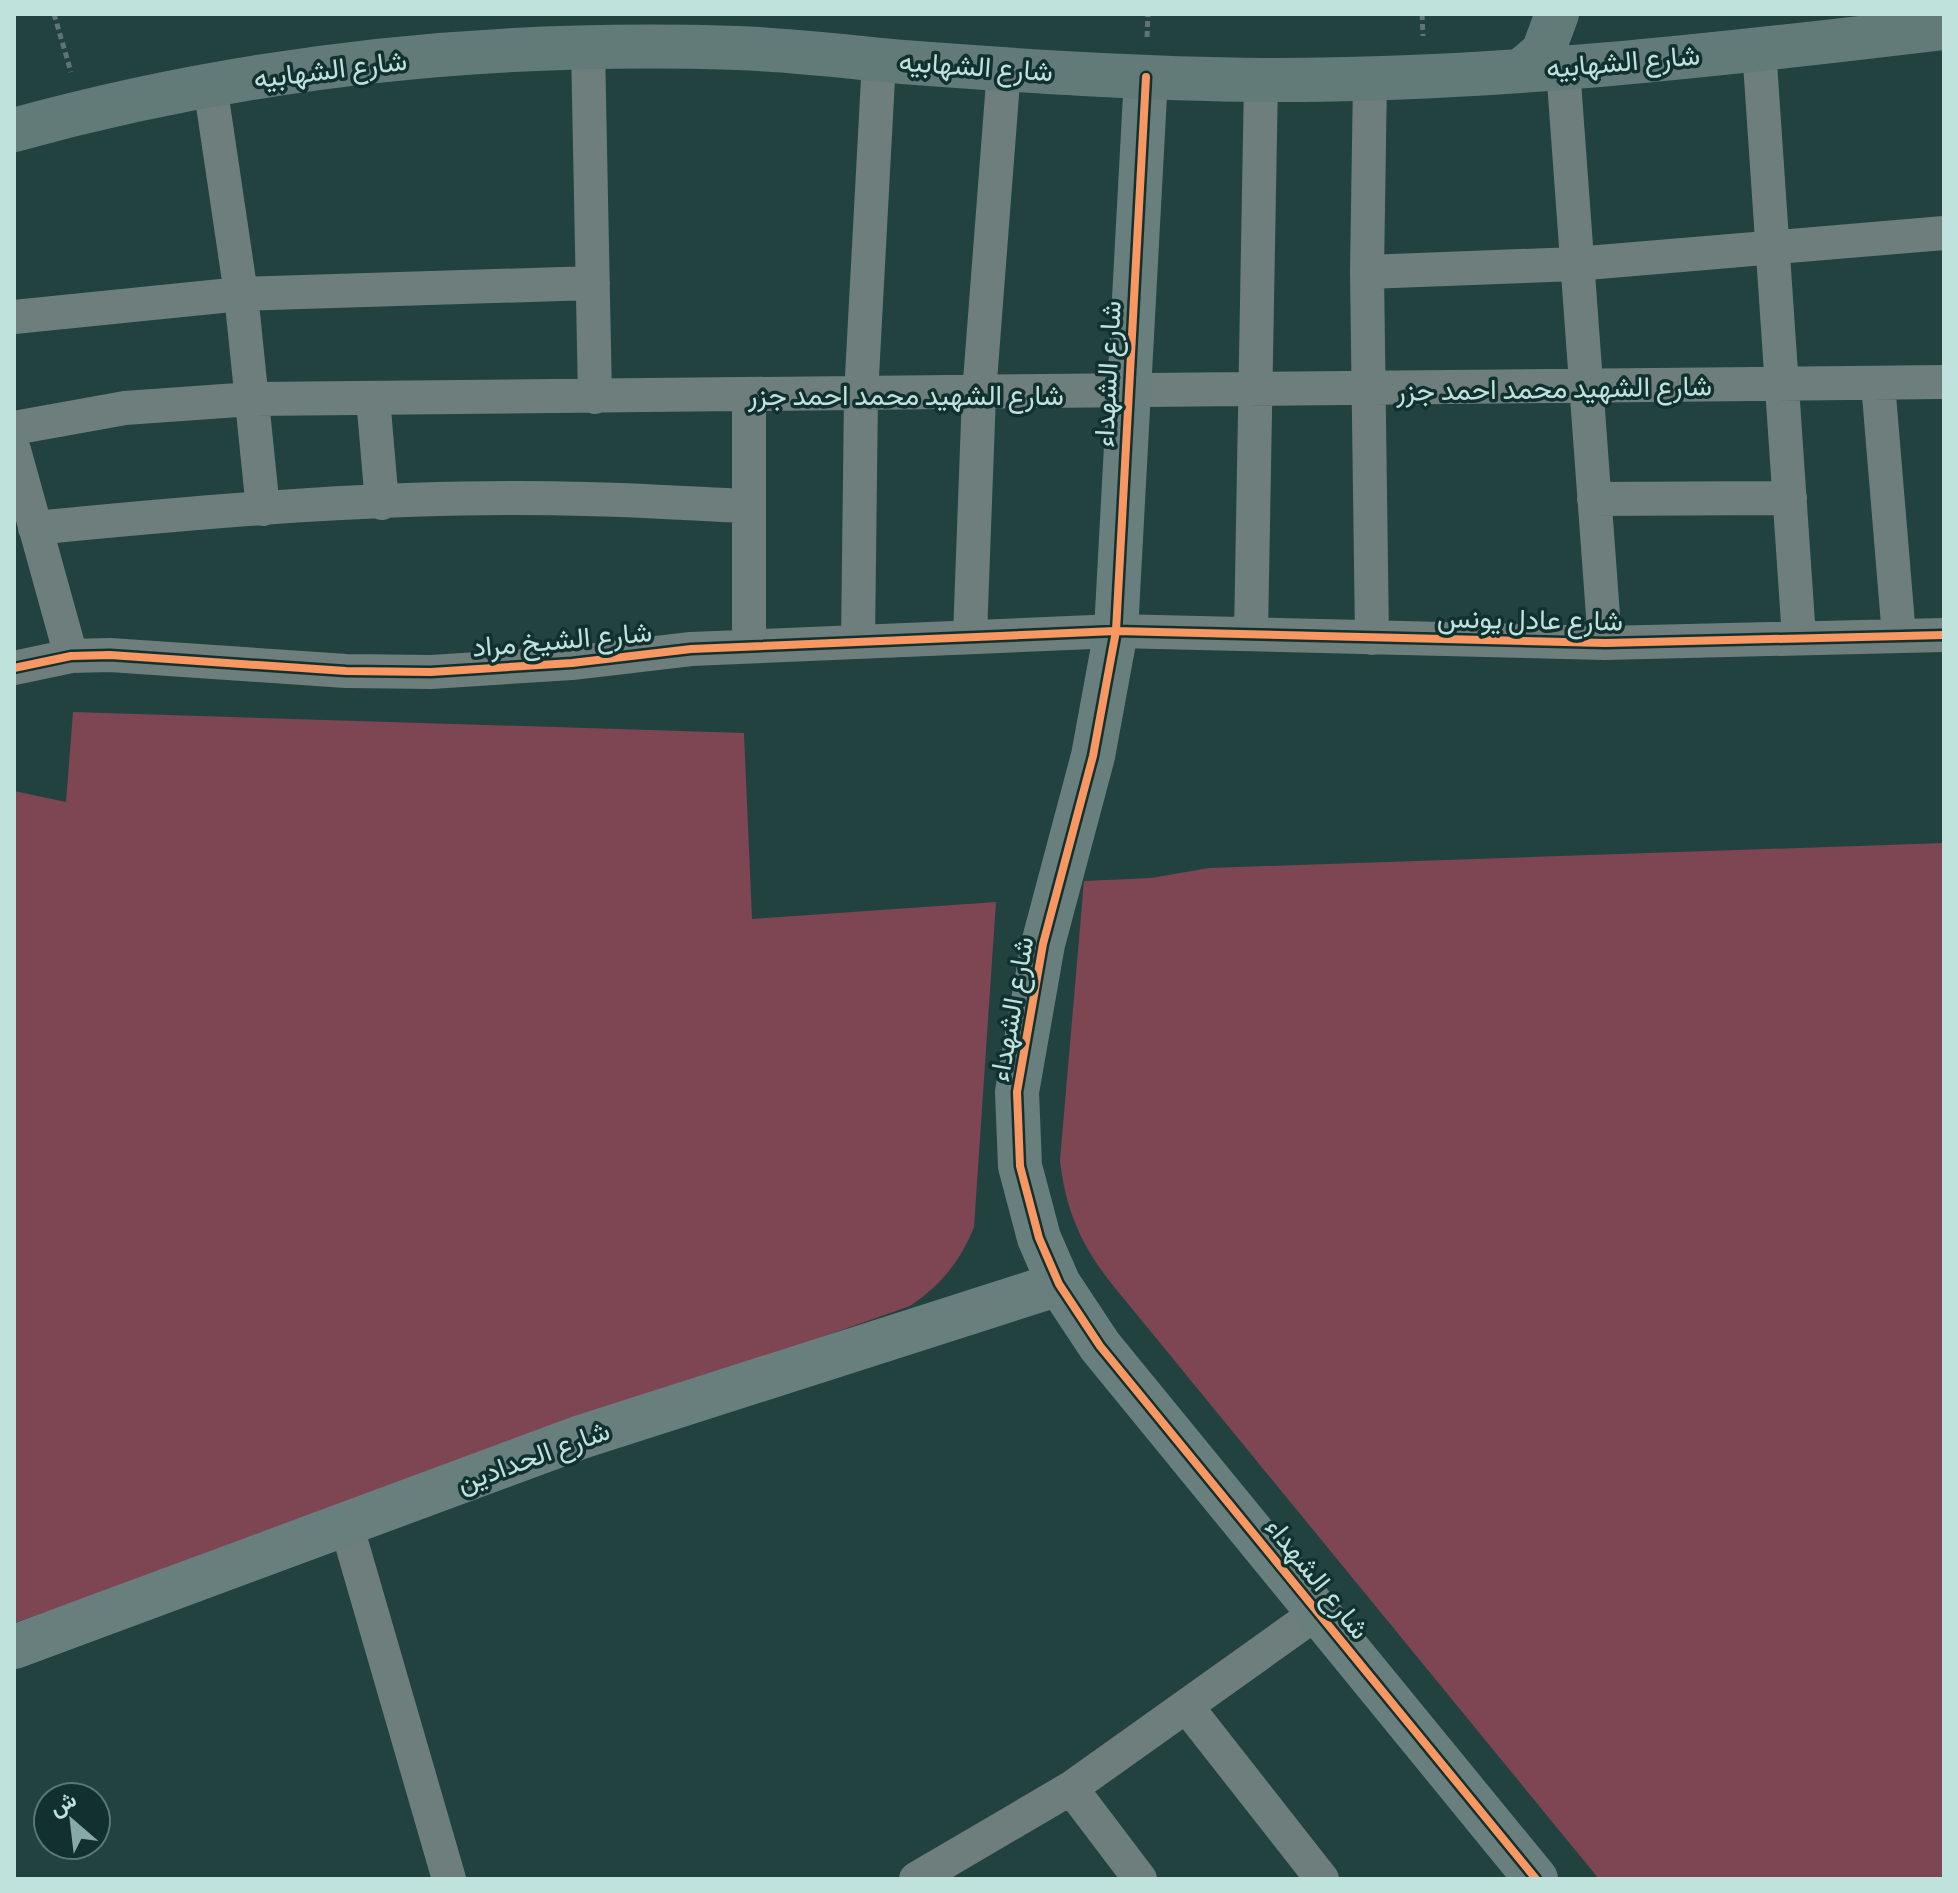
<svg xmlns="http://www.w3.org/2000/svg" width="1958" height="1893" viewBox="0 0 1958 1893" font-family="'Source Sans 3',Vazirmatn,sans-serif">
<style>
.green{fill:#7e4553}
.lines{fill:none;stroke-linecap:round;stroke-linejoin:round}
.path{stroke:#627472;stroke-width:5;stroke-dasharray:6 4;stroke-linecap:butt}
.street{stroke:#6d7e7c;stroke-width:34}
.secondary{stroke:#687f7d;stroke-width:44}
.highway{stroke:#627b78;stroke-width:44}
.cycleway-casing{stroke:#12312e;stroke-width:13}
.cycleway{stroke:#f99763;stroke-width:8}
.labels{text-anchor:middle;stroke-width:7;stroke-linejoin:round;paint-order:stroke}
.street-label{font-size:28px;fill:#bfe2dd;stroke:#12312e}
</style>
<rect width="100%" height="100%" fill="#21423f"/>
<path class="green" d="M73,712L744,733L752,919L996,902L974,1227C960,1262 941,1285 910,1306L14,1623V791L66,802Z
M1944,843V1879H1599L1111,1283C1081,1245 1065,1208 1060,1160L1084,881L1151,878L1209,868Z"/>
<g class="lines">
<path class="path" d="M54,14L71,72
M1422,14L1423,36
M1147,37L1148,14"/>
<path class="street" d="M588,47L595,397
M1759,48L1799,638
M1563,68L1605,643
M1370,79L1367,272L1372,638
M210,85L241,294L263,509
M1367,272L1575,264L1944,233
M14,317L241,294L593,283
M1878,383L1899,636
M749,396V646
M373,398L382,503
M14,428L125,408L252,399L1944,382
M14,450L71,656
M1594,499L1790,498
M35,528C217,510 402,494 586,499C640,500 695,504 749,506
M1251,634L1261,80
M970,636L979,394L1004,69
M858,641L861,395L879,60
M14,668L71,656L110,655L346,671L431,672L572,663L691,649L1116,631L1605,643L1944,635
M346,1524L449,1879
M1187,1707L1322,1879
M1071,1788L1140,1879
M916,1879L1071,1788L1318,1612"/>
<path class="secondary" d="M1146,77L1116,631L1093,756L1043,944L1017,1092L1020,1166L1039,1238L1059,1284L1100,1346L1536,1879
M14,1647L581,1437L1059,1284"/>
<path class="highway" d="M1522,70L1543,52L1557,14
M14,130C249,65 495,40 738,48C793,50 848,57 903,62C1023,71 1143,79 1264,80C1491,81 1719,55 1944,28"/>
<g class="cycleway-casing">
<path id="cycleway" d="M1146,77L1116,631L1093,756L1043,944L1017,1092L1020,1166L1039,1238L1059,1284L1100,1346L1536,1879
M14,668L71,656L110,655L346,671L431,672L572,663L691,649L1116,631L1605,643L1944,635"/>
</g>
<use href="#cycleway" class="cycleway"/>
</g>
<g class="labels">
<g class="street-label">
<text transform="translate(1623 61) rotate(-5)" y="10">شارع الشهابيه</text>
<text transform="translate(976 66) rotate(4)" y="10">شارع الشهابيه</text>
<text transform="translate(330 69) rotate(-7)" y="10">شارع الشهابيه</text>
<text transform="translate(1107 374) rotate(-87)" y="10">شارع الشهداء</text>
<text transform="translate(1554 388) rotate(-1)" y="10">شارع الشهيد محمد احمد جزر</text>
<text x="906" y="405">شارع الشهيد محمد احمد جزر</text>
<text transform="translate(1530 619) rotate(1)" y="10">شارع عادل يونس</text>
<text transform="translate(562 639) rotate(-5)" y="10">شارع الشيخ مراد</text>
<text transform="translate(1011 1009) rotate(-80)" y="10">شارع الشهداء</text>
<text transform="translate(533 1456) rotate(-20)" y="10">شارع الحدادين</text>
<text transform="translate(1318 1578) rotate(51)" y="10">شارع الشهداء</text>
</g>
</g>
<rect width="1958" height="1893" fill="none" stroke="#bfe2dd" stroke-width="32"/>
<g transform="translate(72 1821) rotate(332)"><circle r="38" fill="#12312e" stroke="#577874" stroke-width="2"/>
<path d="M0-6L14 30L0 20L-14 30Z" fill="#88aaa6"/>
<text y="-12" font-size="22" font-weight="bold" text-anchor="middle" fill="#bfe2dd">ش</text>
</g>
</svg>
